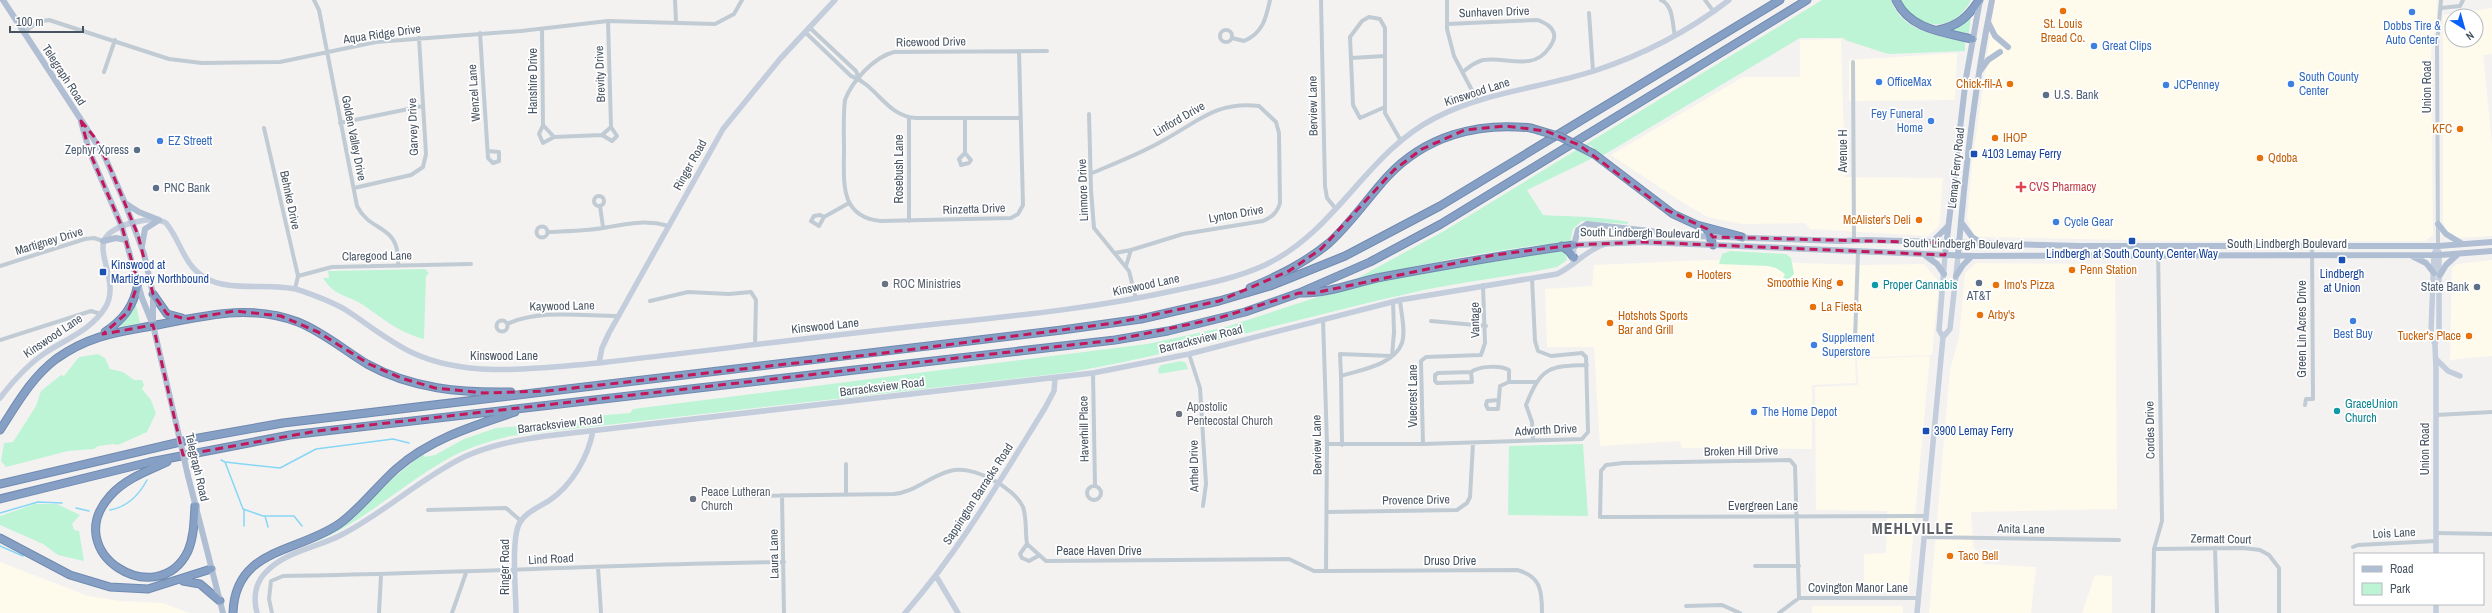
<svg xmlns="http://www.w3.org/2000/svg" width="2492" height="613" viewBox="0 0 2492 613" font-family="'Archivo Narrow',sans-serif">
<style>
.commercial{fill:#fefaec;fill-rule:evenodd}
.green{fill:#bdf4d6}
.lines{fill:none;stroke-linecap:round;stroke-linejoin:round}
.stream{stroke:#87d6f5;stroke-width:1.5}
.highway-casing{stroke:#708ab0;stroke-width:9}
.street{stroke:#c1cbd4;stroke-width:4}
.secondary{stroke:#c3cddc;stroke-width:5.5}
.primary{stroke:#afbed2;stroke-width:6}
.highway{stroke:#85a0c4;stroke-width:7}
.highway-bridge-casing{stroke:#708ab0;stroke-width:9;stroke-linecap:butt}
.primary-bridge{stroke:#afbed2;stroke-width:6}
.highway-bridge{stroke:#85a0c4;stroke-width:7}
.marked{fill:none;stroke:#c2185b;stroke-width:3;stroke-dasharray:8 5;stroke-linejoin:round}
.food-dot{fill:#e8710a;stroke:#fff;stroke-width:1.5}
.shop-dot{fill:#3f7fe0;stroke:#fff;stroke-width:1.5}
.service-dot{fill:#5c6f8a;stroke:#fff;stroke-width:1.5}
.transit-dot{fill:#1a4fb4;stroke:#fff;stroke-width:1.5}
.health-dot{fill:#e0444e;stroke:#fff;stroke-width:1.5}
.worship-dot{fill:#6b7280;stroke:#fff;stroke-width:1.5}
.culture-dot{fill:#0f9aa8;stroke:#fff;stroke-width:1.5}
.labels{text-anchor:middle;stroke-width:3.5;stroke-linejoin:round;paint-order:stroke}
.street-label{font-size:12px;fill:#475361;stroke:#fff}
.food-label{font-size:12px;fill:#c56008;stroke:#fff;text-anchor:start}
.shop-label{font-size:12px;fill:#366cbe;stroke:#fff;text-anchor:start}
.service-label{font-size:12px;fill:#4e5e75;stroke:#fff;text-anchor:start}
.transit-label{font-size:12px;fill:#164399;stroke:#fff;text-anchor:start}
.health-label{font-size:12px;fill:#be3a42;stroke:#fff;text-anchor:start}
.worship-label{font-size:12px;fill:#5b616d;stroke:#fff;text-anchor:start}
.culture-label{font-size:12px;fill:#0d838f;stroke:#fff;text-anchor:start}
.district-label{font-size:16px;font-weight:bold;letter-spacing:1px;fill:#5d6167;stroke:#fff}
</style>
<rect width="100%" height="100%" fill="#f4f2f1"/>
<path class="commercial" d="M1995,0H2437V23L2432,38L2431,57L2433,235L2425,241H2175L1979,237L1974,235L1967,218L1972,165Z
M2492,8V54L2483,55L2492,144V236L2458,238L2446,230L2443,222V15ZM2452,16H2476V40H2452Z
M1841,39L1845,177L1943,178L1939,226L1928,236L1810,229L1805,223L1741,224L1708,217L1685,204L1611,155L1743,77H1800V40Z
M1957,53L1955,100L1849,101V60Z
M1707,260L1864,265L1924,264L1939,282L1932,355L1855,358L1856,383L1812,385V449L1682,448L1680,441L1600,446L1594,347H1547L1545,289L1592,286L1594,265Z
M2492,260V356L2450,360L2452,268L2457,264Z
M1976,263L2115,264L2117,509L1971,512L1973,546L1984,564L2036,567L2031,613H1929L1950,370L1959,338L1965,273Z
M1930,356L1908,591L1864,592V554L1886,553L1887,511L1816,510L1815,387L1858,385L1857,359Z
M0,562L88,596L121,601L163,603L189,613H0Z
M2095,575L2112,576V613H2082Z
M1812,606H1903V613H1812Z"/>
<path class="green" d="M1822,0H1891C1902,32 1937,35 1965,42V51L1888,54L1845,40L1844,38H1800L1602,156L1590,145L1581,150L1593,158L1527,190L1543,215C1573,217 1599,216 1628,222V224L1582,221L1573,229L1570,242C1498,248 1425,264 1354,280L1444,231Z
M1900,0H1971C1955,33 1917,32 1900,0Z
M1971,15L1969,33L1947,31L1961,25Z
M1563,251L1566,254L1567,260L1557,267C1509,277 1459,282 1411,293C1298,318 1187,352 1072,372L510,436C491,441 473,446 455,455C407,480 368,519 318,541L352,519L394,477L423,454L425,457L435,455L464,439L496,428L580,421L595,416L630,413L633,409L1147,344L1226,327L1330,293L1377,281L1480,261Z
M1730,251L1786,254L1791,258L1794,274L1788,280L1783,278L1785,274L1776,268L1768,266L1719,264L1722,254Z
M425,269L429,273L426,276L424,339C398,332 385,320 363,305C346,294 335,297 323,278H329L328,271Z
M136,305L140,323L120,327Z
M98,354L105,358L110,369L123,372L134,380H142L144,385L142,389L151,400L156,413L147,432L118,445L113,444L98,446L94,449L68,451L6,467L1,461L4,443L13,442L36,406L41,391L61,375L64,376L79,357Z
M1181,361L1186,363L1188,369L1159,374L1158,369L1161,365Z
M1583,444L1588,516L1508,515L1509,446Z
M35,504H57L80,515L72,524L74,530L79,531L84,561L58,555L43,544L0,525V516Z"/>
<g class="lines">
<path class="stream" d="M221,460L225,462L243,509L263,516H294L302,526
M225,462L280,468L316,449L393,439L409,443
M76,508L89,511
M244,509V526
M110,510C127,507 139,495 147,480
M0,513L38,502L62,503
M265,516L268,527
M0,546L23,556"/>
<g class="highway-casing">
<path id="highway" d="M1896,0C1910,30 1943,32 1972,39
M1938,30C1958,26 1968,17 1979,0
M1594,154L1673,214L1697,225L1742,237
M1707,229L1713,245
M1562,246L1569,251L1574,258
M1250,288C1278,276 1305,263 1329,243C1351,223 1367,199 1387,177C1425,136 1477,122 1531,128
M1301,293C1328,294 1356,282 1382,277C1446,265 1510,254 1574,245
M153,294L167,314L182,318
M105,332C124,319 134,306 138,283
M0,430C17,404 31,378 56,359C94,332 124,332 167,323C212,314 253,305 298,322C323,332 344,350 367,364C412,389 461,393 511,392
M167,462C147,471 125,479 110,496C59,553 158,613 188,551C194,537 194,521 195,506
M0,484L193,439L283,423L1062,330L1141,319L1219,301L1270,286L1345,256L1440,206L1780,0
M0,499L150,462L290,435L1115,340L1168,331L1245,312L1299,293L1370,262L1441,224L1807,0
M0,538L70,575L110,587L148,589L211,569
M183,581L200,584L220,601
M233,613C235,548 297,553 339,524C360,509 376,487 396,469C430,439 473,426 515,412"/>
</g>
<path class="street" d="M314,0L319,10L357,206C371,234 400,223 398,265
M675,0L676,22
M1321,0L1325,186L1327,198L1336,209
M1447,0V29L1454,56L1477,100
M1661,0C1674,6 1672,24 1675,36
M1705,0L1714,12
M2441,8L2460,6L2463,0
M1589,13L1593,71
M1447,24L1538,20C1545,23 1552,26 1554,34C1555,38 1552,44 1549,48C1533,72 1505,56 1483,60C1475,62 1470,66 1464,71
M809,27L856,71L859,79
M542,29L543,125L554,137L602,135L611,127L608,21
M1220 36a6 6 0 1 1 12 0a6 6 0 1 1-12 0Z
M24,32L38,22L49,20L169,59L202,63L280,62L376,42L521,31L608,21L715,24L734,14L742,0
M805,32L851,76C877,85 886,116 916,118H1021
M480,33L488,158L493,163L499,161V152L488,151
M1232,38L1244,41C1263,33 1266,18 1270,0
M1019,51L1023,205L1018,214L1011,218L881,221C839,217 844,182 844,150C844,133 843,116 845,100C852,81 874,57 894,52L1047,51
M1351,58L1385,56
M1853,62L1854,240
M104,72L115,40
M1385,107L1360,118L1353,105L1350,37L1362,21L1369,17L1380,19L1385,28V113L1401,141
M1089,114L1091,190L1094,228L1129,271L1136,299
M965,118V153L971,160L969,163L961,165L959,159L965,153
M340,123L423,106
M543,125L539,134L543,143L554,137
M264,128L298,276L295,289
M602,135L612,141L617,136L611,127
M1092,173C1116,163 1142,153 1164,140C1199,121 1217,101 1259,106L1276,122L1279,133L1280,203C1277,213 1272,217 1263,221L1183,234L1131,250L1115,253
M354,188L411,175L423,167L426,154L419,38
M594 201a5 5 0 1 1 10 0a5 5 0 1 1-10 0Z
M600,206L603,227
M824,217L819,226L811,221L814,216L820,215L824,217L849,203
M909,221V118
M536.5 232a5.5 5.5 0 1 1 11 0a5.5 5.5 0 1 1-11 0Z
M548,232C568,231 589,231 609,227C631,223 647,220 669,226
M2438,246L2437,44L2441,0
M0,266L85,239L94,238L103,241
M1126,266L1131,250
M298,276L332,267L471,264
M650,301L688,292L729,294L751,292L756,300L755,345
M1323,319L1327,444L1326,571
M496.5 326a5.5 5.5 0 1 1 11 0a5.5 5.5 0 1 1-11 0Z
M1431,321L1486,326
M507,324C539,309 583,316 618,316
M0,340L91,311L101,314
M1855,340L1858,252
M1189,354L1200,388L1206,484L1203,506
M1392,356L1394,332L1393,301
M1471,372L1438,373L1435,375V381L1437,383L1472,382L1471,372C1479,366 1500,365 1509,370V382
M1093,373L1095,486
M1341,376L1340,354L1391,356
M1498,400L1487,401L1486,405L1488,409H1498L1500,386L1509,382H1536
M2305,405L2306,399H2313L2312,246
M2436,415L2492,412
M1533,440L1532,422L1526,405C1541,367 1549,366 1587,365
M1327,444H1423L1582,439L1588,432L1586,357L1582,353L1551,356L1538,351L1535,341L1532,278
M1423,444L1421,361L1426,357L1481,355L1485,343L1483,285
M1342,445L1341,376C1360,370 1394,365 1402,343C1406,331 1401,313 1400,300
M846,464V495
M1087 493a7 7 0 1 1 14 0a7 7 0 1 1-14 0Z
M782,495L784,613
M736,496L894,494C915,492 930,476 950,471C971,464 1014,487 1023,507C1027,519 1025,532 1027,544L1046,561L1289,559L1314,571H1326L1517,570C1541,576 1542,591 1542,613
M428,510L506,508L521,521
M1327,512L1457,510L1467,503L1470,497L1473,443
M2436,533L2492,534
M1924,537L2119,540
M1027,544L1020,554L1022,558L1029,561L1038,556
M2353,547L2358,545L2436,541
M2215,548L2217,613
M2154,549L2243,548L2260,550L2269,555L2279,568V613
M1755,566H1799
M598,567L601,613
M1799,598L1795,466L1790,460L1623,463L1606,465L1601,471L1600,517L1917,516H1926
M1686,606L1722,605L1740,613
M272,613L269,599L271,581L283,576C450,574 617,564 784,562
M379,613L381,575
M452,613L466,573
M1779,613L1799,598H1918
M2153,613L2154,549L2162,521L2158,246"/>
<path class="secondary" d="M1573,260L1574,245
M1943,337L1950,329L1958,256
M2435,344L2439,332V252
M2436,359L2448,371L2460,376
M599,363L602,348L609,333L723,129L780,59L835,0
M0,398C13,381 27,365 45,353C66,339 91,330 105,308C121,283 93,251 107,236C117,224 153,215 166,223C181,241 183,264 204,277C228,293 271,282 299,290C316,296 334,302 349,312C370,326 390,342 413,353C469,379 539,368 599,363C714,350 830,335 946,323C1024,315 1101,307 1177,290C1206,284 1237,278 1265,265C1337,231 1366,153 1435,118C1485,92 1541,88 1594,71C1642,55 1689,31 1729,0
M2436,554V370L2435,345L2431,332L2434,254L2438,246
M936,576L958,613
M257,613C253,598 255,582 267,571C286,551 320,547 343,534C385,512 421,478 464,457C490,445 518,440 546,436L1093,373L1189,354L1400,300L1557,274C1574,266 1585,251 1603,245
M516,613C516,593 511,541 519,524C525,512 540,507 550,500C572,485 588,457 593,431
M905,613C960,550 1001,479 1045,408L1054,391L1055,378
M1917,613L1943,337L1939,330L1945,255
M2436,613V604"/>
<path class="primary" d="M3,0L104,155L125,203L144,254L153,294V325
M1988,22L1995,36L2008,47
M1980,71L1988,60L2000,52
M81,122L90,153L122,227L142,298L153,325L176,423
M125,203L139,212L159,220
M1961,222L1972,237L1983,244
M2438,224L2446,234L2461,243
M103,241L116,238L126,240
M2492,242L2438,246H2080L1867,240L1841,241L1694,236L1587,224L1578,230L1574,245L1643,242L1972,256L2440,255L2492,251
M1931,243L1948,226
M142,246L145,229L159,220
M1945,255L1966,78L1980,0
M1926,256L1937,264L1944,274
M1958,256C1965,170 1975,84 1992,0
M2412,256L2426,263L2434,273
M2440,275L2446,265L2458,254
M1956,276L1963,265L1972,256
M188,476L223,613"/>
<use href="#highway" class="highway"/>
<g class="highway-bridge-casing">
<path id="highway-bridge" d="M1531,128L1561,137L1594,154"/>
</g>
<path class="primary-bridge" d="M176,423L188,476"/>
<use href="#highway-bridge" class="highway-bridge"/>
</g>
<path class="marked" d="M81,121L96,139L111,170L138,235L153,294L167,314L186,319L235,311L281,316L318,332L369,364L401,378L435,388L484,393L547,391L876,354L1115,323L1219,301L1289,271L1321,249L1394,170L1422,149L1465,130L1505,126L1546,131L1579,145L1665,209L1707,229L1713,237L1946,243L1945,255L1643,242L1574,245L1494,255L1314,293H1299L1219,318L1115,340L317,431L183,455L153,325L103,334L128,312L138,283L122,227L90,153Z"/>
<g class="food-dot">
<circle cx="2063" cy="11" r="4"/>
<circle cx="2010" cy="84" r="4"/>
<circle cx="2460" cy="129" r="4"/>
<circle cx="1995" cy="138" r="4"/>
<circle cx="2260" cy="158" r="4"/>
<circle cx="1919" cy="220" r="4"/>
<circle cx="2072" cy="270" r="4"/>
<circle cx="1689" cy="275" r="4"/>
<circle cx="1840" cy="283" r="4"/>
<circle cx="1996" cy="285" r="4"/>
<circle cx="1813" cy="307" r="4"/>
<circle cx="1980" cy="315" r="4"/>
<circle cx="1610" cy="323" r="4"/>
<circle cx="2469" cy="336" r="4"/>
<circle cx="1950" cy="556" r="4"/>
</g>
<g class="shop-dot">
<circle cx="2412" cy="12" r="4"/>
<circle cx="2094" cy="46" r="4"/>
<circle cx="1879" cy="82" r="4"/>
<circle cx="2291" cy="84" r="4"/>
<circle cx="2166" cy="85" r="4"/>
<circle cx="1931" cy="121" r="4"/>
<circle cx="160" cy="141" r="4"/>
<circle cx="2056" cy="222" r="4"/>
<circle cx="2353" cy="321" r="4"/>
<circle cx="1814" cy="345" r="4"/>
<circle cx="1754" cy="412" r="4"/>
</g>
<g class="service-dot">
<circle cx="2046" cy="95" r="4"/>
<circle cx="137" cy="150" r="4"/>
<circle cx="156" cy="188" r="4"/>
<circle cx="1979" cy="283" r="4"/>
<circle cx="2477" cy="287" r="4"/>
</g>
<g class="transit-dot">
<rect x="1970" y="150" width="8" height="8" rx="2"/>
<rect x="2128" y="237" width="8" height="8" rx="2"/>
<rect x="2338" y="256" width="8" height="8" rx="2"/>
<rect x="99" y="268" width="8" height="8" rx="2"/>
<rect x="1922" y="427" width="8" height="8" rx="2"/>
</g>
<path class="health-dot" d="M2019 181h4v4h4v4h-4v4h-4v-4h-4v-4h4z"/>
<g class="worship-dot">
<circle cx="885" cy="284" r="4"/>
<circle cx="1179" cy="414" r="4"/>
<circle cx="693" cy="499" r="4"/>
</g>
<g class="culture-dot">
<circle cx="1875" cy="285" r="4"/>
<circle cx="2337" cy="411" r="4"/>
</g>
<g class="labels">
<g class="street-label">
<text transform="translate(1494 12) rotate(-2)" y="4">Sunhaven Drive</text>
<text transform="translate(382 34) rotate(-8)" y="4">Aqua Ridge Drive</text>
<text transform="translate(931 42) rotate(-1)" y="4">Ricewood Drive</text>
<text transform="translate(600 74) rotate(-92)" y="4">Brevity Drive</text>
<text transform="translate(64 75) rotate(57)" y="4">Telegraph Road</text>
<text transform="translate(533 81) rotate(-90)" y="4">Hanshire Drive</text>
<text transform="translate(2427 87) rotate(-90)" y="4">Union Road</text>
<text transform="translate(1477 92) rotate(-18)" y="4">Kinswood Lane</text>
<text transform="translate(474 93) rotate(-94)" y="4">Wenzel Lane</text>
<text transform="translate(1313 106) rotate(-91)" y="4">Berview Lane</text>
<text transform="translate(1179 119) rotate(-30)" y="4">Linford Drive</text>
<text transform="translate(413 127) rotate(-92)" y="4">Garvey Drive</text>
<text transform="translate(354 138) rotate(79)" y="4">Golden Valley Drive</text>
<text transform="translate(1843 151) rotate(-90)" y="4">Avenue H</text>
<text transform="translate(690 165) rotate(-61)" y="4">Ringer Road</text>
<text transform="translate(1956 168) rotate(-84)" y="4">Lemay Ferry Road</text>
<text transform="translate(899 169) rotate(-90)" y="4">Rosebush Lane</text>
<text transform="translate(1083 190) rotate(-92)" y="4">Linmore Drive</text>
<text transform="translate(290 200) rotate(78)" y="4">Behnke Drive</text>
<text transform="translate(974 209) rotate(-2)" y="4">Rinzetta Drive</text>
<text transform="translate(1236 214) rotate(-10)" y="4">Lynton Drive</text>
<text transform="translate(1640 233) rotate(1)" y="4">South Lindbergh Boulevard</text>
<text transform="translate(49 241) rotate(-17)" y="4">Martigney Drive</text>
<text transform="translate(1963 244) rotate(1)" y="4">South Lindbergh Boulevard</text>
<text x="2287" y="248">South Lindbergh Boulevard</text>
<text transform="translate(377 256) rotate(-1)" y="4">Claregood Lane</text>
<text transform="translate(1146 285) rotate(-12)" y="4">Kinswood Lane</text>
<text transform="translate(562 306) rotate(-1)" y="4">Kaywood Lane</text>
<text transform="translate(1475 320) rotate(-91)" y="4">Vantage</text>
<text transform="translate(825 326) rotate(-6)" y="4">Kinswood Lane</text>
<text transform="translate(2302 329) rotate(-90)" y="4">Green Lin Acres Drive</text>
<text transform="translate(53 336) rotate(-34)" y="4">Kinswood Lane</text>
<text transform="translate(1201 339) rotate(-14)" y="4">Barracksview Road</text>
<text x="504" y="360">Kinswood Lane</text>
<text transform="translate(882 387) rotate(-7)" y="4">Barracksview Road</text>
<text transform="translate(1413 396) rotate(-90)" y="4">Vuecrest Lane</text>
<text transform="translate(560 424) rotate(-7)" y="4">Barracksview Road</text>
<text transform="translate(1084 429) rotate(-91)" y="4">Haverhill Place</text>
<text transform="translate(1546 430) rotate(-3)" y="4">Adworth Drive</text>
<text transform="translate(2150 430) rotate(-91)" y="4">Cordes Drive</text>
<text transform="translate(1317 445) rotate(-91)" y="4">Berview Lane</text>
<text transform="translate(2425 449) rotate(-90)" y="4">Union Road</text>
<text transform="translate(1741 451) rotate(-1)" y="4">Broken Hill Drive</text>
<text transform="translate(1194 466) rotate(-91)" y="4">Arthel Drive</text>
<text transform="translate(197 467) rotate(77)" y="4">Telegraph Road</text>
<text transform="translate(978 494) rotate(-57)" y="4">Sappington Barracks Road</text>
<text transform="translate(1416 500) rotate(-1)" y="4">Provence Drive</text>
<text x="1763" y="510">Evergreen Lane</text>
<text transform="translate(2021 529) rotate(1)" y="4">Anita Lane</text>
<text transform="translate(2394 533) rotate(-3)" y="4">Lois Lane</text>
<text transform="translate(2221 539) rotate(1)" y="4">Zermatt Court</text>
<text x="1099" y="555">Peace Haven Drive</text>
<text transform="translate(774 554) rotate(-91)" y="4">Laura Lane</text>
<text transform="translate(551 559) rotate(-3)" y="4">Lind Road</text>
<text x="1450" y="565">Druso Drive</text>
<text transform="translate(505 567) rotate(-90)" y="4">Ringer Road</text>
<text x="1858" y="592">Covington Manor Lane</text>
</g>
<g class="food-label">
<text x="2063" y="28" text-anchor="middle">St. Louis<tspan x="2063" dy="14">Bread Co.</tspan></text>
<text x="2002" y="88" text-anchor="end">Chick-fil-A</text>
<text x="2452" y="133" text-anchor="end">KFC</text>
<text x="2003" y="142">IHOP</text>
<text x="2268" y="162">Qdoba</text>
<text x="1911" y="224" text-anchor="end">McAlister's Deli</text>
<text x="2080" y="274">Penn Station</text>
<text x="1697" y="279">Hooters</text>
<text x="1832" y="287" text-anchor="end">Smoothie King</text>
<text x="2004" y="289">Imo's Pizza</text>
<text x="1821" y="311">La Fiesta</text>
<text x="1988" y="319">Arby's</text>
<text x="1618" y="320">Hotshots Sports<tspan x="1618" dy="14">Bar and Grill</tspan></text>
<text x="2461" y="340" text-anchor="end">Tucker's Place</text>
<text x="1958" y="560">Taco Bell</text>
</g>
<g class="shop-label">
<text x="2412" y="30" text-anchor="middle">Dobbs Tire &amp;<tspan x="2412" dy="14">Auto Center</tspan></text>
<text x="2102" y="50">Great Clips</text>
<text x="2299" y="81">South County<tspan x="2299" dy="14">Center</tspan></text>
<text x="1887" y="86">OfficeMax</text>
<text x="2174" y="89">JCPenney</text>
<text x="1923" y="118" text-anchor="end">Fey Funeral<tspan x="1923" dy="14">Home</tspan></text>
<text x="168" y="145">EZ Streett</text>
<text x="2064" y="226">Cycle Gear</text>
<text x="2353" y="338" text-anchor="middle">Best Buy</text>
<text x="1822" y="342">Supplement<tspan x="1822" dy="14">Superstore</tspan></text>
<text x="1762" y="416">The Home Depot</text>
</g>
<g class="service-label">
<text x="2054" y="99">U.S. Bank</text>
<text x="129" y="154" text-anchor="end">Zephyr Xpress</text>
<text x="164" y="192">PNC Bank</text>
<text x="2469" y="291" text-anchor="end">State Bank</text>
<text x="1979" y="300" text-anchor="middle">AT&amp;T</text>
</g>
<g class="transit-label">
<text x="1982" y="158">4103 Lemay Ferry</text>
<text x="2132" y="258" text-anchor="middle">Lindbergh at South County Center Way</text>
<text x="111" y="269">Kinswood at<tspan x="111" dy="14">Martigney Northbound</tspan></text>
<text x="2342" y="278" text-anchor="middle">Lindbergh<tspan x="2342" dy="14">at Union</tspan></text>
<text x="1934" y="435">3900 Lemay Ferry</text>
</g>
<g class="health-label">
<text x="2029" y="191">CVS Pharmacy</text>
</g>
<g class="worship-label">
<text x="893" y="288">ROC Ministries</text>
<text x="1187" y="411">Apostolic<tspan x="1187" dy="14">Pentecostal Church</tspan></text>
<text x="701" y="496">Peace Lutheran<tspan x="701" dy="14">Church</tspan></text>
</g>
<g class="culture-label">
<text x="1883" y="289">Proper Cannabis</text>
<text x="2345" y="408">GraceUnion<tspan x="2345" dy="14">Church</tspan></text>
</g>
<g class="district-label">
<text x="1913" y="534">MEHLVILLE</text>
</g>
</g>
<rect x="2354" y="553" width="130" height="52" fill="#ffffff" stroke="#b5bac0"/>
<rect x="2362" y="566" width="20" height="6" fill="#afbed2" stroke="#b5bac0"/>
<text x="2390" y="573" font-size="12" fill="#475361">Road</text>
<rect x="2362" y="583" width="20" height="12" fill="#bdf4d6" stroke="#b5bac0"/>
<text x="2390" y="593" font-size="12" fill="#475361">Park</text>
<g transform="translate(2464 28) rotate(143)"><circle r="19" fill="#ffffff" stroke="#b5bac0"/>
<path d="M0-3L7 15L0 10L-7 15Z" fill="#0860f7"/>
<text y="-6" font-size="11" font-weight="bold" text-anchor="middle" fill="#475361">N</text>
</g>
<path d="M10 26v6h73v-6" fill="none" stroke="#475361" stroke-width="2"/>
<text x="16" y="26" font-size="12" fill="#475361" stroke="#ffffff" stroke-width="3" paint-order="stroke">100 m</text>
</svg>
